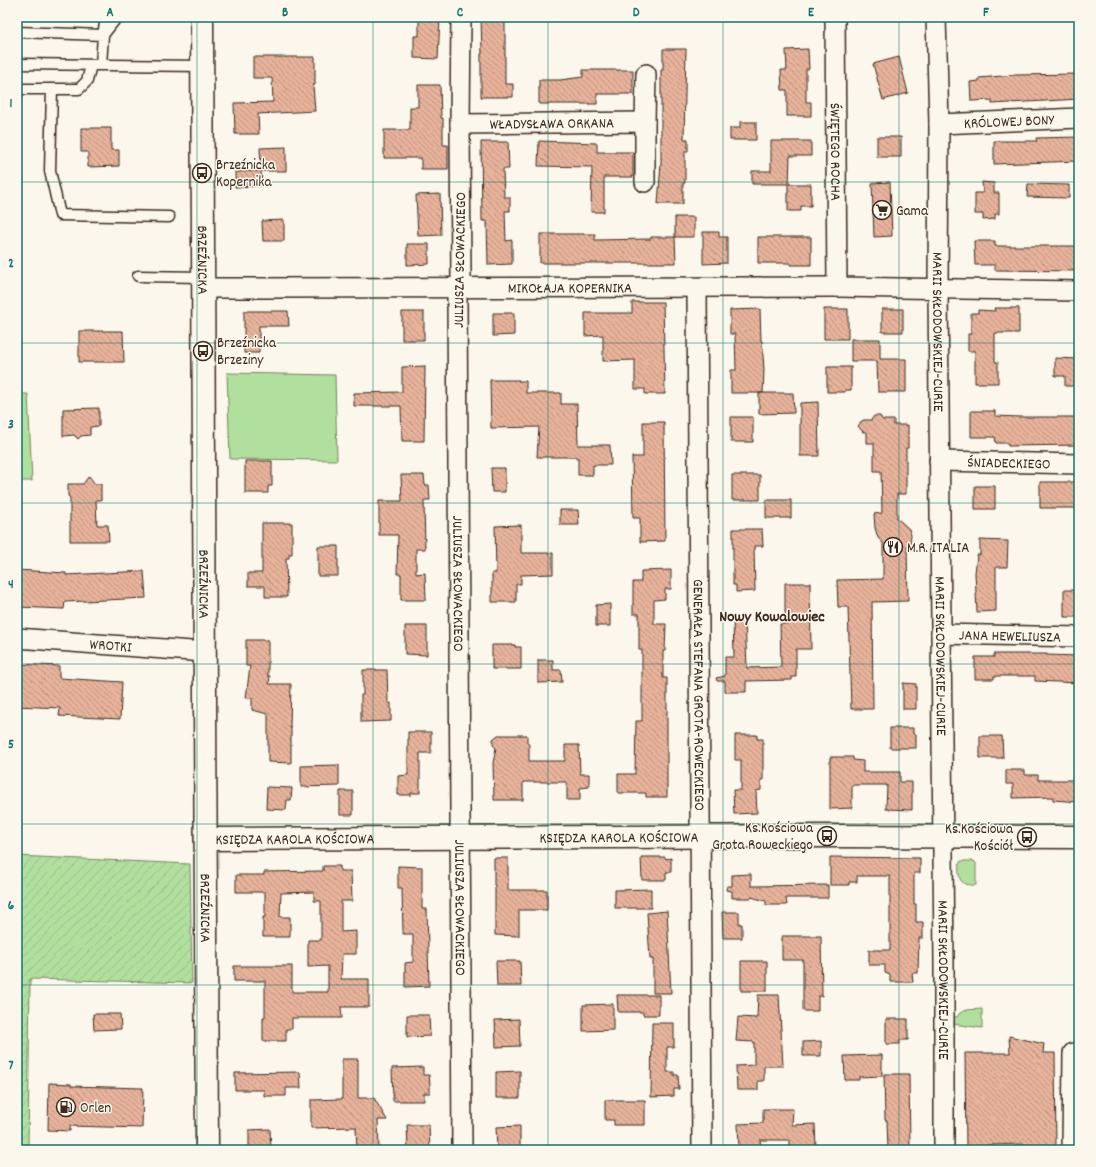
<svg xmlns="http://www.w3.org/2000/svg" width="1096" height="1167" viewBox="0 0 1096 1167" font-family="Dekko,sans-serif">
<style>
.green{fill:#b1df9e;stroke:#76845e}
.garden{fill:url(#garden-furrows);stroke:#76845e}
.building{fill:url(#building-back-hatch);stroke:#3b2a1e}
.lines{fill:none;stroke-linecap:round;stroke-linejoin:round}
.service-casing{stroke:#3b2a1e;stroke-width:13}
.minor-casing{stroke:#3b2a1e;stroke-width:22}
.tertiary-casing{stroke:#3b2a1e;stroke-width:25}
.primary-casing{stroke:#3b2a1e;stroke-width:25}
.service{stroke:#fbf7ec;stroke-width:10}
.minor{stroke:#fbf7ec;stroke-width:19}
.tertiary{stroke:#fbf7ec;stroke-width:22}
.primary{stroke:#fbf7ec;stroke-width:22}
.grid{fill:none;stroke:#0f766e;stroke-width:1;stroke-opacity:0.55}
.labels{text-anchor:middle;stroke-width:3;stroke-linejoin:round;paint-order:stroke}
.street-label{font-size:15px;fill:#3b2a1e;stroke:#fbf7ec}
.poi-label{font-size:15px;fill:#3b2a1e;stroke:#fbf7ec;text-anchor:start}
.neighbourhood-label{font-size:16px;font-weight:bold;fill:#3b2a1e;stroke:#fbf7ec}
.neatline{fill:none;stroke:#0f766e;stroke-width:1.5}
.grid-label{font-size:13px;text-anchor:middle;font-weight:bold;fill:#0f766e}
</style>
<defs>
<pattern id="garden-furrows" width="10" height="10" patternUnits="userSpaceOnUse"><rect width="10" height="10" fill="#b1df9e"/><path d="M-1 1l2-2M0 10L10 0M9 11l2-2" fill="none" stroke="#99c088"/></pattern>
<pattern id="building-back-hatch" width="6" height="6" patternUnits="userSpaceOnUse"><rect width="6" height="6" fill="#e8b39b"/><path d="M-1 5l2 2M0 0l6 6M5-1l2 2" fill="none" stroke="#bd927e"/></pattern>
</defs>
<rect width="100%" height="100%" fill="#fbf7ec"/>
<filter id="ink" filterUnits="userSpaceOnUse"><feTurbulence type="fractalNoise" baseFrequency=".025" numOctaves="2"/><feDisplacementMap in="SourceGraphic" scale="8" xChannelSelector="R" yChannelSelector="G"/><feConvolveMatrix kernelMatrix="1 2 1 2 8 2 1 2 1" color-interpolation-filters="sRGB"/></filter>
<g filter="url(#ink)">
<path class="green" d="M227,373L335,375L337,460L230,459Z
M17,394H28L32,481H17Z
M961,861H974L976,863V885C959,886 958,878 959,864Z
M982,1009V1028L953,1024V1017H957C961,1008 973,1010 982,1009Z"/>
<path class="garden" d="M17,856L190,864L192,983L30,979L28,1150H17Z"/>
<path class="building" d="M419,17H440L438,59L414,58V36H419Z
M481,17H505V84H513V97H481V54H482Z
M663,49H686L684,139H688V151H685V183H683V204H658L661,163V70H663Z
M808,49L809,69H806V102H811V116H787V90H782L781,70H787L786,50Z
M253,57H315V85H313L315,111L258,114L259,134H235L234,103L273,102L272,78H253Z
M899,57L908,93L883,100L873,64Z
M583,70H633V94H597V104H539V80H560L583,77Z
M1079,74V99L992,104V100L971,101L970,82L979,81V78L1014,75Z
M418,85H440L441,118H443V145H448V169H421V158H384V130H410V107H418Z
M740,122H756V140H730V128H740Z
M81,128H111V150H119V166L88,167V152H81Z
M877,137H901V157H877Z
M1079,137V161L994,164V141H1037L1036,138Z
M539,141L597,143V152H633V177H604V212H591L592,167L538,166Z
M771,141H811V156H790L789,184H811V206H801V211H788V184H752V171H771Z
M481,142H508L509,169H503L504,197H510V211H505L506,241L512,240V264L488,265L487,221H482Z
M286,147V171H261L260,148Z
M261,171L262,186L235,187V172Z
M890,182L892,236L874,237L872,183Z
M982,182L994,183V193H999V214H995V219L983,220V214H975V193H983Z
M1028,184L1069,185V198L1027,197Z
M440,194L441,235L418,236L416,195Z
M675,217H694V237H675Z
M284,220V241H263L262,221Z
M703,232H719V237H727V263L703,264Z
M540,234H595V240L651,239V237H675L676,263H540Z
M758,237H811V265H790V263H758Z
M974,241H995V246H1079V271L995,270V265H975Z
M407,244H429V264L407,265Z
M632,302H663L665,394H645V389H635V360L603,361V335L585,336V313H632Z
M994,308H1019V333H995V362H998V383H975V351H968V334H971V313H978V310L995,311Z
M760,309L761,341H762L764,370L763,393H731V370H736L735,334H730V310Z
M824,309H848V339H824Z
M882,309H903V332H882Z
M244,311H288L289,326H259V353H244Z
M402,312H424V340H402Z
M493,313H514V335L493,336Z
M79,331H123L124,362H79Z
M851,339H880V359H906V392H878L877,361H851Z
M1055,358L1079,359V386H1065V376H1055Z
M425,366L424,441H402L401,406H354V393L402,392V367Z
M827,367H851V390H845V392H827Z
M490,380H519L518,381H526V393H561V404H577L578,445H610L611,465H593V475H578V457H537L539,427L491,428Z
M759,393H793L794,413L759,414Z
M818,402L819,456H800V403Z
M99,408V426L90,427V435L81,436L78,439L74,435L63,436V409Z
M971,411H995V416L1020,417H1079V445L1008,446V443H996L995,437H971Z
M874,416H880L883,420H894V425H908V448H906V494H897V518L909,529L911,535L910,546H907L908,601L872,602L873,709H851L848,607H838L837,580L883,579V543L878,538L875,528L874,514L882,513L881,471H874V443H867V432H863L858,426L863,420H871Z
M731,417H753V442H731Z
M643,422H664L665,541L640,542V518H633L632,457H643Z
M245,461H272V486H268V493H245Z
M491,468H505V492H492Z
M401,475H424L425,485H429L430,500H424L425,549H416V574L425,573L426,600H401V574H397L398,535H379V501H402Z
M732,475H760V500H732Z
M89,476L95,484H101V500H96L97,525H108L109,541H70V498L68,496V484H83Z
M1040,482H1079V508H1040Z
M975,486H995V509H975Z
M766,500H791V518H766Z
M560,510H578L579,525H560Z
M262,523H292V554H289V558H286L287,597H265V586H248V573H262Z
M521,525V553H553V574L521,575V584H516V602H492V573H496L495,526Z
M733,529H762L763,546H754L755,591L736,592V585H733Z
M980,540L1008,541L1007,567H996V611L977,612L975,573L977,555H980Z
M318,546H338V576H318Z
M17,570L66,573V575L144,571L146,598L65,602L64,609L17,607Z
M671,570V589H665V599L654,600V624H666L665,651H663V678H667V797H646V793H618V774H635L636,721H642V650H639V614H633V582H641V571Z
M785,583H810L811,649H796V677H792V680L746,681V692H725V681H717L716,678L725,676V657H734L733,618H745L747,668L781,667L780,624H785Z
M1064,590H1079V617H1064Z
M610,604V626H596V605Z
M405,626H427V655L405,654Z
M246,640H268V676H270L269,684H291L290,728H291V763L268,762V714L252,710V698H246L250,666H246Z
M492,645H515V647H521V669H492Z
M994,654H1047V655L1079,656V683L1035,681V676H994V679H975V657H994Z
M538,660H553V670H561L562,682L538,683Z
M17,664L59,666V678L122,682L120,719L59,716L60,708L17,706Z
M363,670H387L388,703H391V721L361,722V695H363Z
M903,683L916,684V709H903Z
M890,728H913V734H916V748H890Z
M408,732H431V753H420V793H411V795H398V776L408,775Z
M498,735H527V742L529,745V761H565V745H579L580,774H589V787L580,788V800H567V782H523V800H494L493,763L496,748L493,745V739Z
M735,735H757V739H763V780H761V790L756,791L757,813L734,814L733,790H741V760H735Z
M980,736H1002L1003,758H980Z
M830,757H853V760L863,761V772H900V782H912V810L886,809L887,785H852V808L830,809Z
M339,765V786L301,787V766Z
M1006,770H1025V775H1038V780H1079V802L1053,800V797L1013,798V784H1006Z
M267,787L292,788L291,800H287L286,810L266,809Z
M340,791H353V815H340Z
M641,857H665L666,859L671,858V872H666V880H642Z
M830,857L920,858V873H914V904H916V922H923V938H919L918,973H912L913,982H890V975L885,973V965H869V950H890V876H857V882H849V885H830Z
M494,858H508V890H547V910H519V936L495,935V885H494Z
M323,866H340V871H351L352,901H341V932L356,931V954H342L341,979H369V1007H341L342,1018H292V1029H286V1041H263V1017H265V981H234V966H292V992H328V966L308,967V940H321V901H314V892L281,893L280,917H290V937H263V917H265V892H236V875H264V872L323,871Z
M398,866L422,867V909H427L429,986L405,987V963L413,962V934H403L402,888H398Z
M751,874V886L828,885V898H786L787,905H766V901L751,897V898H732V891L726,890L727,886H732V875Z
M651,889V908H615V890Z
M667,911L671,993H653V959H650L647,913Z
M722,912H739V924H742V938H723Z
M782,936H821L822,996H818V1011H803V960H782Z
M496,961H520L521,986H497Z
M741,961H767V991H741Z
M617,995H659V1015H643V1012H618Z
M758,995H779L783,1066H764V1081H758V1090H737L736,1066L754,1065V1042L736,1041L738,1017L757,1018Z
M613,1004V1030L583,1031V1005Z
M93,1014H120L121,1029L94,1030Z
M407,1015H429L430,1036L407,1037Z
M519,1019L520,1046L496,1047L495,1020Z
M886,1019H908V1040H900V1044H886Z
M652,1023H674V1047H667V1072H674V1075H678L679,1089H674V1096L651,1097Z
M1009,1036L1044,1044L1043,1053H1055L1056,1148L1025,1149V1144L987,1145V1149L966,1150L965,1053H1010Z
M821,1041V1056H803V1042Z
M882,1055V1076L859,1077V1080H845L844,1056Z
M342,1059H358V1098H374L387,1120H378L379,1150H357L356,1127L311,1128V1100L342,1099Z
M423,1067V1075H429L430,1085V1093H424V1101H393L392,1068Z
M520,1071V1098H496V1072Z
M300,1072L301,1088H286V1096H264V1090H235V1073Z
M884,1074H909L910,1149L888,1150L887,1120H885Z
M49,1083L71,1084V1086L143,1088L142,1128L70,1126V1131L48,1130Z
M605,1100H645V1125H614V1120H605Z
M763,1109H793L792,1125L815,1124L816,1148H789V1140H760L761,1148L739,1149L738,1124L763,1123Z
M407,1125H429L430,1150H408Z
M520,1126V1150H497L496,1127Z
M270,1129L271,1150H249V1130Z"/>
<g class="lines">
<g class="service-casing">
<path id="service" d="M17,32L103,35L117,17
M17,64L202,66
M101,65L103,35L106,17
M17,89H79L87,81L91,65
M52,89L50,171L60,215L169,217
M138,276L203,277"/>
</g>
<g class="minor-casing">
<g id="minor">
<path id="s1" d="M461,17L460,124L461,280L457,296L462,1150"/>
<path id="s2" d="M835,17L837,287"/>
<path id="s3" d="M936,17L939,124L938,288L944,965V1150"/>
<path d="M645,122L646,74"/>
<path id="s4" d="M460,124L645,122V182"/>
<path id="s5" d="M939,124L1079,118"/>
<path id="s6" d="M203,288L837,287L1079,291"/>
<path id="s7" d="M697,288L702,1150"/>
<path id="s8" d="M939,461L1079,464"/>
<path id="s9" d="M941,634L1079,637"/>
<path id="s10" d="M17,638L205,652"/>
<path d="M1072,1150L1073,1053"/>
</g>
</g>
<g class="tertiary-casing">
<g id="tertiary">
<path id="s11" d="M206,839L827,836L1079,837"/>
</g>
</g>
<g class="primary-casing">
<g id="primary">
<path id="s12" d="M202,17L207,1150"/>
</g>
</g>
<use href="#service" class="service"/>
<use href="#minor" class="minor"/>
<use href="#tertiary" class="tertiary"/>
<use href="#primary" class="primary"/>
</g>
</g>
<path class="grid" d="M197,17V1150M373,17V1150M548,17V1150M723,17V1150M899,17V1150M17,182H1079M17,343H1079M17,503H1079M17,664H1079M17,824H1079M17,985H1079"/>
<defs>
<g id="bus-ring" transform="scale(1)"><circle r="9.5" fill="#fbf7ec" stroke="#3b2a1e" stroke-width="1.5"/><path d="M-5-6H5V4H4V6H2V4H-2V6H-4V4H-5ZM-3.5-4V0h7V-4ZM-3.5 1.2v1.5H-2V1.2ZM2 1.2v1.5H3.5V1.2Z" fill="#3b2a1e"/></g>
<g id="supermarket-ring" transform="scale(1)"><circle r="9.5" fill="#fbf7ec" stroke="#3b2a1e" stroke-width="1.5"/><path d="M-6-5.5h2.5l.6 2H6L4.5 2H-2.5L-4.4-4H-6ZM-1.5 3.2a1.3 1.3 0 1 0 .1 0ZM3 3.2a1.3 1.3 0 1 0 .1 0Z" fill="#3b2a1e"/></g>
<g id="restaurant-ring" transform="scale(1)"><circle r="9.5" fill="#fbf7ec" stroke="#3b2a1e" stroke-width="1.5"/><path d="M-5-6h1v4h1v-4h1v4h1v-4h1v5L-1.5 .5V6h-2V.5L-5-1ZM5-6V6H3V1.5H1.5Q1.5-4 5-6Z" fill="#3b2a1e"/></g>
<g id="fuel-ring" transform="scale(1)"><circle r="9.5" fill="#fbf7ec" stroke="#3b2a1e" stroke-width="1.5"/><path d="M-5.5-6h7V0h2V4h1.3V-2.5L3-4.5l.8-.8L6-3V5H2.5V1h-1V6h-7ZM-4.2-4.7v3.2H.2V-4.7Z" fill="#3b2a1e"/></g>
</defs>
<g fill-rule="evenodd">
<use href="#bus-ring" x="202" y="173"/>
<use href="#supermarket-ring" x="882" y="210"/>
<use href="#bus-ring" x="203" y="351"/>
<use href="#restaurant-ring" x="893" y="547"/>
<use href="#bus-ring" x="827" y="836"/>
<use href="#bus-ring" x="1027" y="837"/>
<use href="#fuel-ring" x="66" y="1107"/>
</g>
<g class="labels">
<g class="street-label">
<text dy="5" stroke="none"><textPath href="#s5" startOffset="70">KRÓLOWEJ BONY</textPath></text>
<text dy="5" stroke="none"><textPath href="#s4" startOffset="92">WŁADYSŁAWA ORKANA</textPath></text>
<text dy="5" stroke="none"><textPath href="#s2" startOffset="135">ŚWIĘTEGO ROCHA</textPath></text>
<text dy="5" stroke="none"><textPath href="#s12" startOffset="243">BRZEŹNICKA</textPath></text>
<text transform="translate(459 260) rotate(-89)" y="5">JULIUSZA SŁOWACKIEGO</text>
<text dy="5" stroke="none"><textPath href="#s6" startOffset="367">MIKOŁAJA KOPERNIKA</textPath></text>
<text dy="5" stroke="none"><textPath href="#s3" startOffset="315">MARII SKŁODOWSKIEJ-CURIE</textPath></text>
<text dy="5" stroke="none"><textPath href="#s8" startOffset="70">ŚNIADECKIEGO</textPath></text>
<text dy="5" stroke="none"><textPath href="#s12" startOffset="567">BRZEŹNICKA</textPath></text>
<text dy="5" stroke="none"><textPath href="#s1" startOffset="567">JULIUSZA SŁOWACKIEGO</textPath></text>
<text dy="5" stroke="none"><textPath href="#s9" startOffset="69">JANA HEWELIUSZA</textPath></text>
<text dy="5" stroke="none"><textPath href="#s10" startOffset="94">WROTKI</textPath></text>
<text dy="5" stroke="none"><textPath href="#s3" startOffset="639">MARII SKŁODOWSKIEJ-CURIE</textPath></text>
<text dy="5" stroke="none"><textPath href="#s7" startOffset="407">GENERAŁA STEFANA GROTA-ROWECKIEGO</textPath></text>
<text dy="5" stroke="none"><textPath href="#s11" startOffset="413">KSIĘDZA KAROLA KOŚCIOWA</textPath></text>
<text dy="5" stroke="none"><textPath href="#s11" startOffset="89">KSIĘDZA KAROLA KOŚCIOWA</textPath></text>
<text dy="5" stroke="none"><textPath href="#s12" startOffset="891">BRZEŹNICKA</textPath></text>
<text dy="5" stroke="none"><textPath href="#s1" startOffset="891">JULIUSZA SŁOWACKIEGO</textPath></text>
<text dy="5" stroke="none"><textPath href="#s3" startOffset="963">MARII SKŁODOWSKIEJ-CURIE</textPath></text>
</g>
<g class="poi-label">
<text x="216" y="169">Brzeźnicka<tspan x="216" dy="17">Kopernika</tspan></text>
<text x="896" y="215">Gama</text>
<text x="217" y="347">Brzeźnicka<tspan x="217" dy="17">Brzeziny</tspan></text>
<text x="907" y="552">M.R. ITALIA</text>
<text x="813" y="832" text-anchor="end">Ks.Kościowa<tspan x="813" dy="17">Grota Roweckiego</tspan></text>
<text x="1013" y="833" text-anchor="end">Ks.Kościowa<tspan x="1013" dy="17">Kościół</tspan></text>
<text x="80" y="1112">Orlen</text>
</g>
<g class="neighbourhood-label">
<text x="772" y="621">Nowy Kowalowiec</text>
</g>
</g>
<rect width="1096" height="1167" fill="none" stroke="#fbf7ec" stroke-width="44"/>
<rect x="22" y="22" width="1052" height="1123" class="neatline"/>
<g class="grid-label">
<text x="110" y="16">A</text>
<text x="285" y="16">B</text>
<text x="460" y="16">C</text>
<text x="636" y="16">D</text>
<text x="811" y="16">E</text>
<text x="986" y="16">F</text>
<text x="11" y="107">1</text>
<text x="11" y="267">2</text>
<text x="11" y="428">3</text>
<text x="11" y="588">4</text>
<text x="11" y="748">5</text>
<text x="11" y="909">6</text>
<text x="11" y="1069">7</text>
</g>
</svg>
